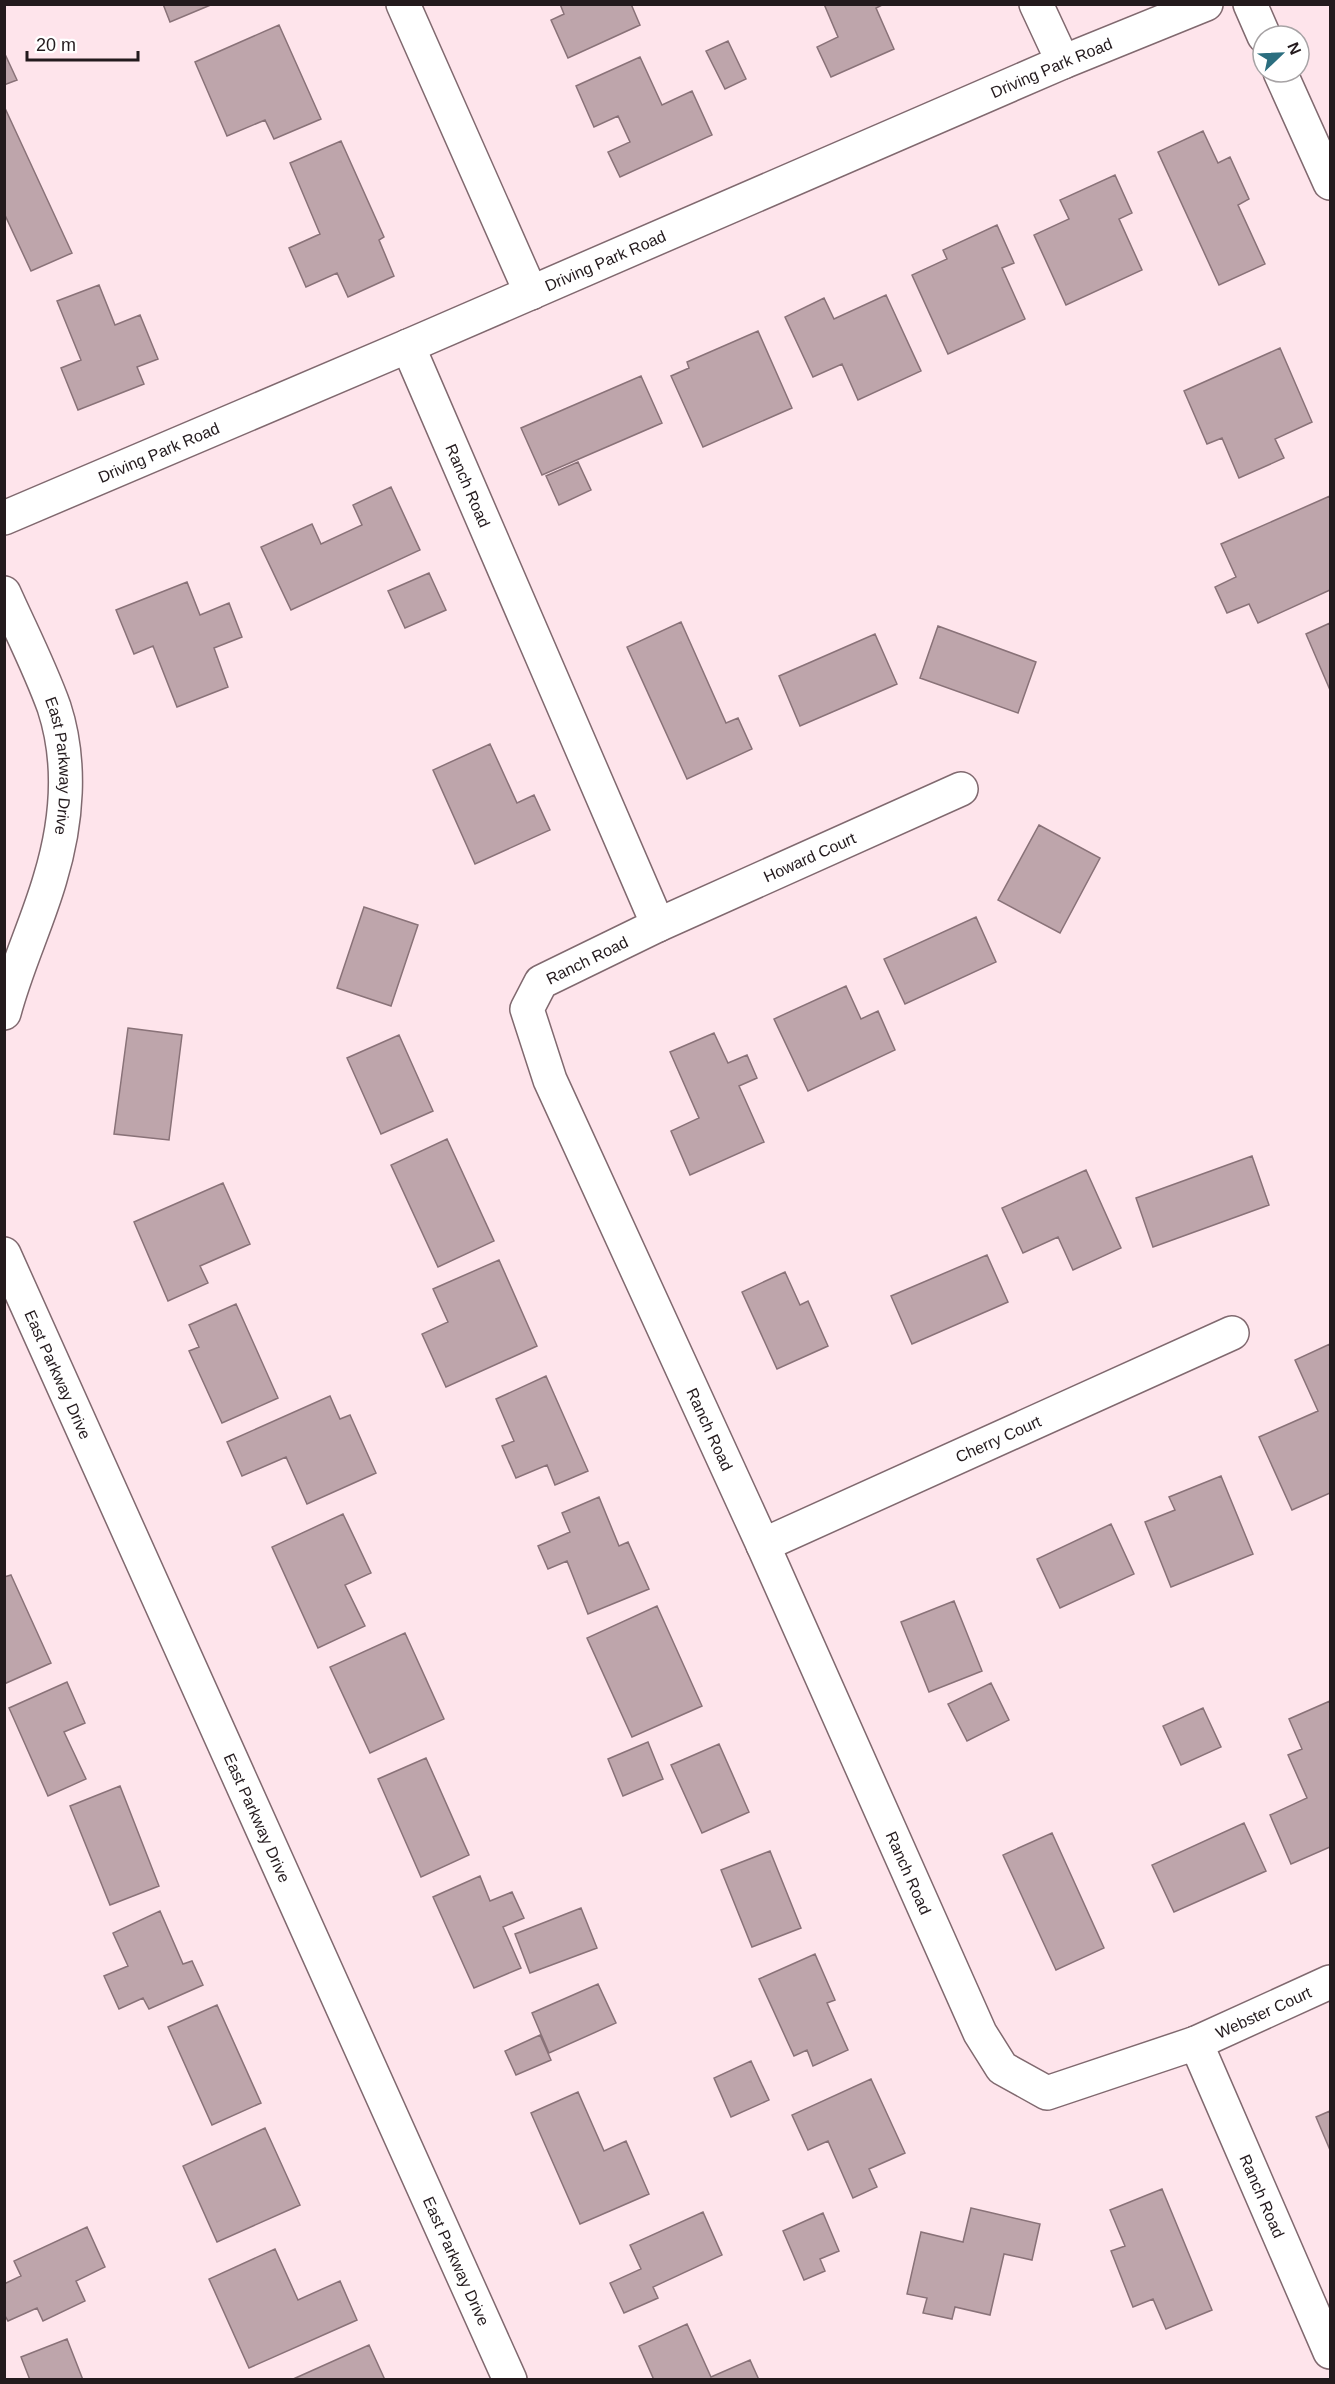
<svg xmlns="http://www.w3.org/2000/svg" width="1335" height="2384" viewBox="0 0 1335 2384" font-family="Arial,sans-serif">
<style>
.building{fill:#bea5ab;stroke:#897278;stroke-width:1.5}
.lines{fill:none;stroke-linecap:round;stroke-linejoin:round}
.minor-casing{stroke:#80696f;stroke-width:36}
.minor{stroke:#fff;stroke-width:33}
.labels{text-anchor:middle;stroke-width:4.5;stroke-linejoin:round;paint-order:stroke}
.street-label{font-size:16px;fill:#231a1d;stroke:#fff}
</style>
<rect width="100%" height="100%" fill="#fee4eb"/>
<path class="building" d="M163,4H213L170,22Z
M560,4H631L640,25L568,58L551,20L564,14Z
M824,4H884L876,8L894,49L831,77L817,47L838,37Z
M279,25L321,119L274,139L265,120L227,136L195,62Z
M728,41L746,79L725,89L706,51Z
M4,52L17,80L4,85Z
M640,57L662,105L692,91L712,135L620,177L608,152L630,142L618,116L594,127L576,86Z
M4,106L72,253L31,271L4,213Z
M1203,131L1218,163L1230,157L1249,199L1238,205L1265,264L1219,285L1158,152Z
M341,141L384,237L379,240L394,276L348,297L337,273L306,287L289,248L320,234L290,163Z
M1115,175L1132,213L1119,219L1142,270L1066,305L1034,235L1069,219L1060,200Z
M997,225L1014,263L1002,268L1025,319L948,354L912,275L947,259L943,250Z
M99,285L115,325L140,315L158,359L137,367L144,384L78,410L61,368L81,360L57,301Z
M886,295L921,371L858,400L842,364L813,377L785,317L824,298L834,319Z
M758,331L792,408L703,447L671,376L689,368L687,362Z
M1280,348L1312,422L1275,439L1284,458L1239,478L1222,438L1207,444L1184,391Z
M641,376L662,423L542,475L521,428Z
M578,462L591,490L559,505L546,476Z
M391,487L420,550L291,610L261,547L312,524L321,544L362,525L353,505Z
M1330,496V590L1258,623L1249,604L1227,613L1215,587L1236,577L1221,544Z
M429,573L446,610L405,628L388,591Z
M187,582L200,615L229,603L242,637L214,648L228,687L177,707L153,646L134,654L116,610Z
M681,622L726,723L738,718L752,749L687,779L627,647Z
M1330,623V690L1306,634Z
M938,626L1036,662L1018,713L920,678Z
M875,634L897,684L800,726L779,676Z
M490,744L517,803L534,795L550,830L475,864L433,770Z
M1039,825L1100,858L1060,933L998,900Z
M364,907L418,925L391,1006L337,988Z
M976,917L996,962L905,1004L884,959Z
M846,986L861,1019L878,1011L895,1050L808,1091L774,1019Z
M128,1028L182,1035L169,1140L114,1134Z
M714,1033L728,1063L747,1055L757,1078L739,1086L764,1142L690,1175L671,1131L699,1118L670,1052Z
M399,1035L433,1111L381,1134L347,1058Z
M447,1139L494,1241L438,1267L391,1165Z
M1252,1156L1269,1205L1153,1247L1136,1198Z
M1086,1170L1121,1248L1073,1270L1058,1237L1023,1253L1002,1208Z
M223,1183L250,1244L200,1266L208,1283L168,1301L134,1222Z
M987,1255L1008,1302L912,1344L891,1296Z
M499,1260L537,1346L446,1387L422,1334L448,1322L433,1289Z
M785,1272L800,1305L808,1301L828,1346L777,1369L742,1292Z
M236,1304L278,1398L222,1423L189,1351L199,1347L189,1325Z
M1330,1344V1493L1292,1510L1259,1437L1318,1411L1295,1360Z
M546,1376L588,1471L555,1485L547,1465L516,1478L502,1446L514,1441L496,1399Z
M330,1396L340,1419L350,1415L376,1473L307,1504L286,1457L242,1476L227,1442Z
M1221,1476L1253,1554L1171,1587L1145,1522L1175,1510L1169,1497Z
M599,1497L619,1546L628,1542L649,1589L588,1614L567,1561L548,1569L538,1546L570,1532L562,1513Z
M343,1514L371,1573L345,1585L365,1626L318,1648L272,1547Z
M1111,1524L1134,1574L1060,1608L1037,1559Z
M11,1575L51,1663L4,1684V1577Z
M954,1601L982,1671L929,1692L901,1622Z
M657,1606L702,1706L632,1737L587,1638Z
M405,1633L444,1719L370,1753L330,1667Z
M67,1682L85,1723L64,1732L86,1779L48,1796L9,1708Z
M991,1683L1009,1720L967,1741L948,1704Z
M1330,1701V1847L1291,1864L1270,1815L1307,1798L1288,1755L1302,1749L1289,1719Z
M1203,1708L1221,1747L1181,1765L1163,1726Z
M648,1742L663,1779L623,1796L608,1759Z
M719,1744L749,1812L702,1833L671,1765Z
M426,1758L469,1855L421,1877L378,1779Z
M120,1786L159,1886L110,1905L70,1806Z
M1244,1823L1266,1871L1174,1912L1152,1865Z
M1052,1833L1104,1948L1056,1970L1003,1855Z
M770,1851L801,1928L752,1947L721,1870Z
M480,1876L490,1901L512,1892L524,1918L503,1927L521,1968L474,1988L433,1897Z
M581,1908L597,1948L530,1973L515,1934Z
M160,1911L183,1964L192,1961L203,1985L149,2009L143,1998L119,2009L104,1976L128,1966L113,1933Z
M815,1954L835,2000L827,2003L848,2050L813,2066L807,2050L794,2056L759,1979Z
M598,1984L616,2023L549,2053L532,2013Z
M217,2005L261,2103L212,2125L168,2027Z
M540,2035L551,2060L516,2075L505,2051Z
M751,2061L769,2100L731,2117L714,2078Z
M871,2079L905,2153L869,2169L877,2187L853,2198L828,2141L808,2150L792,2115Z
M578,2092L604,2151L626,2141L649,2194L580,2224L531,2113Z
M1330,2111V2150L1316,2117Z
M265,2128L300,2205L217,2242L183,2166Z
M1162,2189L1212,2310L1166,2329L1153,2299L1133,2307L1111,2251L1125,2246L1110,2210Z
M971,2208L1040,2224L1032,2260L1004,2254L990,2315L955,2307L952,2319L923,2313L927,2298L907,2294L921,2232L963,2242Z
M703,2212L722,2255L653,2287L658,2298L624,2313L610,2283L641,2269L630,2245Z
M823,2213L839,2251L820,2259L825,2271L804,2280L783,2231Z
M87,2227L105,2267L76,2281L85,2301L43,2321L37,2308L8,2321L4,2314V2284L21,2276L14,2261Z
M275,2249L298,2300L340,2281L357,2320L249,2368L209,2279Z
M687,2324L711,2377L750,2360L759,2380H654L639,2346Z
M67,2339L83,2380H30L21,2357Z
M369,2345L385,2380H291Z"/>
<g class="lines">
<g class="minor-casing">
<g id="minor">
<path d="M403,4L531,293"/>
<path d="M1036,4L1063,62"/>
<path d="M1250,4L1264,36"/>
<path d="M1280,72L1330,183"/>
<path id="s1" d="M408,346L658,925L541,982L527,1009L550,1080L763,1545L980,2033L1002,2068L1047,2093L1196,2043L1330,2352"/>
<path id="s2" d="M4,518L408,346L1063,62L1206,4"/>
<path id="s3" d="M4,593C21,631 40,668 54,707C72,762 67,823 50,879C37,924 16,967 4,1013"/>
<path id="s4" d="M658,925L961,789"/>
<path id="s5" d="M4,1254L510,2380"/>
<path id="s6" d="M763,1545L1232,1333"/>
<path id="s7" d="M1196,2043L1330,1982"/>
</g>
</g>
<use href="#minor" class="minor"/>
</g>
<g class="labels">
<g class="street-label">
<text dy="6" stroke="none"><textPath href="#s2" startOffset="1140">Driving Park Road</textPath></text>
<text dy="6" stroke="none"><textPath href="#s2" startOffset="654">Driving Park Road</textPath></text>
<text dy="6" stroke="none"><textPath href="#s2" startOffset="168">Driving Park Road</textPath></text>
<text dy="6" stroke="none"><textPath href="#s1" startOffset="152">Ranch Road</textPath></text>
<text dy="6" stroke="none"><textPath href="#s3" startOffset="184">East Parkway Drive</textPath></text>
<text dy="6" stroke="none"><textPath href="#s4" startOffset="166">Howard Court</textPath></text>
<text transform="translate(587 960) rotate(-26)" y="6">Ranch Road</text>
<text dy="6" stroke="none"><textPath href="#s5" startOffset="132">East Parkway Drive</textPath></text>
<text dy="6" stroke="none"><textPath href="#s1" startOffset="1250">Ranch Road</textPath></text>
<text dy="6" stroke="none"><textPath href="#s6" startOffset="258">Cherry Court</textPath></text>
<text dy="6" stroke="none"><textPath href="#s5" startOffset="618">East Parkway Drive</textPath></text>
<text dy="6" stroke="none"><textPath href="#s1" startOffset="1736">Ranch Road</textPath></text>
<text dy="6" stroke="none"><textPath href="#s7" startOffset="74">Webster Court</textPath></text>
<text dy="6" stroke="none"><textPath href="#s1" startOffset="2328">Ranch Road</textPath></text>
<text dy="6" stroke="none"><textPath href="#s5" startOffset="1104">East Parkway Drive</textPath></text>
</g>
</g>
<rect width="1335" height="2384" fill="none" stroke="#231a1d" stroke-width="12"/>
<g transform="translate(1281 54) rotate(67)"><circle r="28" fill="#ffffff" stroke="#a7a3a5" stroke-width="1.5"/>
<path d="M0-4.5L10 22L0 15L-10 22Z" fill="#2b6e7f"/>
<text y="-9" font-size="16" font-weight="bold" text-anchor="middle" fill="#231a1d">N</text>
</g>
<path d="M27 51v9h111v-9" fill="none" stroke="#231a1d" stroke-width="3"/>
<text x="36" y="51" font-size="18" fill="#231a1d" stroke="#ffffff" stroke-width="4.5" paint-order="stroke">20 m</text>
</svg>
